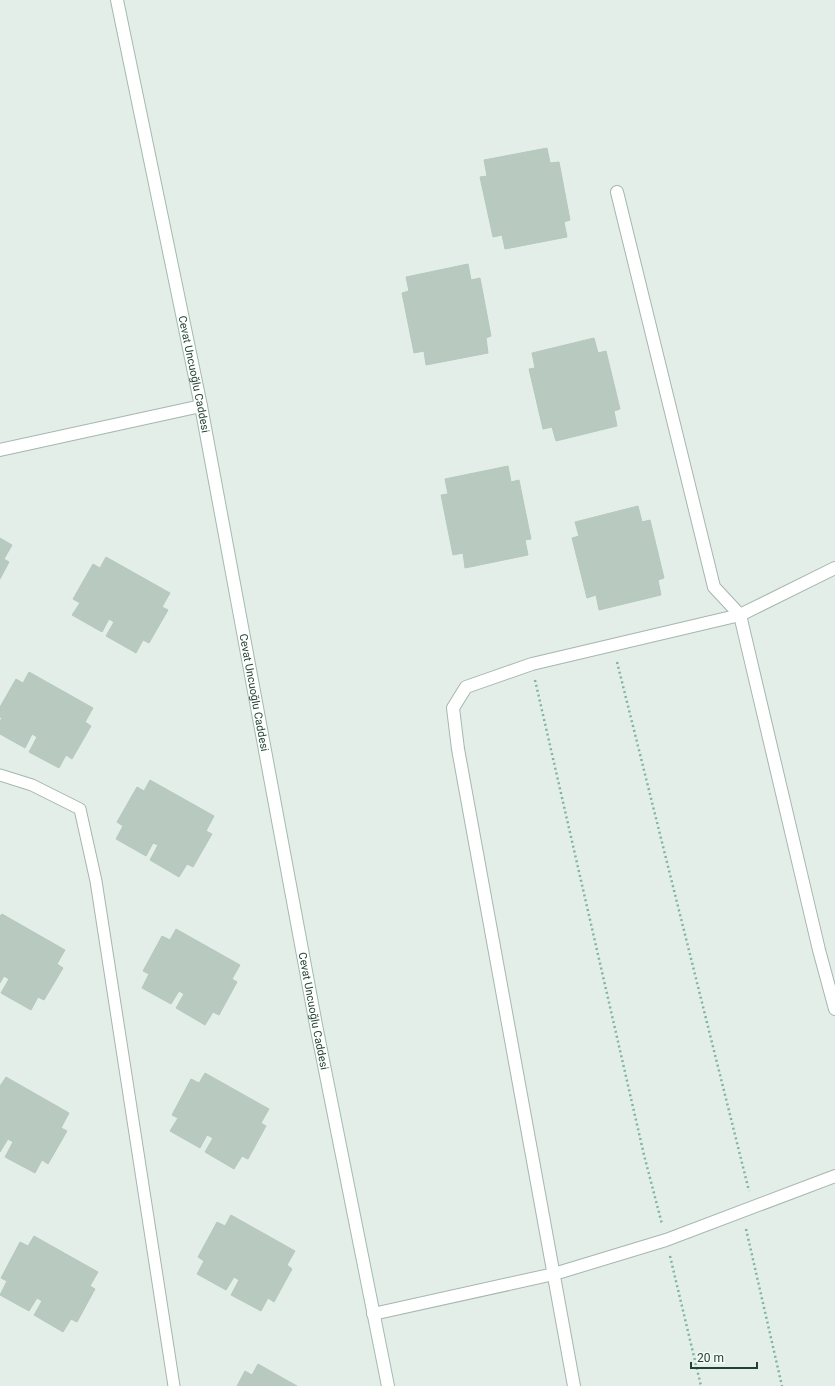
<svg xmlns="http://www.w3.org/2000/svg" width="835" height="1386" viewBox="0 0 835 1386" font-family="Roboto,sans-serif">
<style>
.building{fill:#b8c9c0;stroke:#b5c9be}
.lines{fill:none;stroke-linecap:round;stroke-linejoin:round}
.lane-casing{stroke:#a5b7ae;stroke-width:13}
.street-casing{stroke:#a5b7ae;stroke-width:14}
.secondary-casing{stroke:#a1bbae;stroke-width:14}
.path{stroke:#81b59d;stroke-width:2.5;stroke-dasharray:2 3;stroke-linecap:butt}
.lane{stroke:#fff;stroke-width:11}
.street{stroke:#fff;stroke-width:12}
.secondary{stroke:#fff;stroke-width:12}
.labels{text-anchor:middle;stroke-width:3;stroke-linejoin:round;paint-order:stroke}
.street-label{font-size:11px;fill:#214234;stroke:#f4faf6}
</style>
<rect width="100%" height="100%" fill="#e3eee8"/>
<path class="building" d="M547,148L550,163L559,162L570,220L564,222L567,237L505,249L502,235L493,237L480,177L487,176L484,160Z
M468,264L471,280L480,278L491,336L486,338L488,353L426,365L424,351L414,353L402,293L409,291L406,277Z
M594,338L598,353L606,351L620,409L614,411L617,426L556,441L552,427L543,429L529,369L535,368L532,353Z
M508,466L511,482L519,480L531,539L525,540L528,555L465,568L463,553L453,555L441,495L448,494L445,479Z
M638,506L642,522L650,520L664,578L658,580L661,595L599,610L596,595L587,598L572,538L579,536L575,522Z
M0,538L12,545L4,559L9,562L0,579Z
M106,557L170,593L162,607L168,610L149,643L143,640L136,653L106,636L114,622L109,619L102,632L72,615L80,603L73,599L93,564L100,568Z
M29,672L93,708L85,722L91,726L72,759L66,755L59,768L29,752L37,737L32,734L25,748L0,734V721L2,718L0,717V707L16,679L23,683Z
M150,780L214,816L206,831L212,834L193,867L187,864L179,877L150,860L158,845L153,843L146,856L116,839L123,826L117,822L137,787L144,791Z
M2,914L65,950L57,964L63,968L44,1000L38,997L31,1010L1,993L9,979L4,976L0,983V916Z
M176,929L240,965L232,979L237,982L219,1015L213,1012L205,1025L176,1008L184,994L179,991L171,1004L142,988L149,974L143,971L162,936L170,940Z
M205,1073L269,1109L261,1123L266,1126L248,1159L242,1156L234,1169L205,1152L213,1138L207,1135L200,1148L170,1131L178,1118L172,1115L191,1079L199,1083Z
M6,1077L69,1113L61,1128L67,1131L48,1164L42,1160L35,1173L5,1157L13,1142L8,1139L0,1152V1086Z
M231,1215L295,1251L287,1265L292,1269L274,1302L268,1298L261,1311L231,1295L239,1280L234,1277L226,1290L197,1274L204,1261L198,1257L217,1222L225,1226Z
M34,1236L98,1272L90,1286L95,1289L77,1322L71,1319L63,1332L34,1315L42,1301L37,1298L29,1311L0,1295L7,1281L1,1278L20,1242L28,1246Z
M258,1364L297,1386H237L245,1371L252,1375Z"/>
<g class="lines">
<g class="lane-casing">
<path id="lane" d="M0,775L32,785L80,809L96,881L174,1386"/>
</g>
<g class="street-casing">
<path id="street" d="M617,192L714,587L740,615L819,950L835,1009
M0,450L201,406
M373,1314L554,1274L666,1240L835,1176
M574,1386L458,749L453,708L466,687L532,664L740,615L835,568"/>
</g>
<g class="secondary-casing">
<g id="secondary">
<path id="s1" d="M117,0L201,406L316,1025L388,1386"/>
</g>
</g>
<path class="path" d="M617,662L749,1191
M535,680L644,1155L662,1224
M746,1229L782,1386
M670,1256L701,1386"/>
<use href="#lane" class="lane"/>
<use href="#street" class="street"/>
<use href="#secondary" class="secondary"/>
</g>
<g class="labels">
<g class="street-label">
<text dy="4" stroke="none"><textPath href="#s1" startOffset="382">Cevat Uncuoğlu Caddesi</textPath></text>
<text dy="4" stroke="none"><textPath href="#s1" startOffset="706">Cevat Uncuoğlu Caddesi</textPath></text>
<text dy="4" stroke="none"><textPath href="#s1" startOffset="1030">Cevat Uncuoğlu Caddesi</textPath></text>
</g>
</g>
<path d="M691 1362v6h66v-6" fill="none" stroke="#214234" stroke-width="2"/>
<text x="697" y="1362" font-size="12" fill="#214234" stroke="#f4faf6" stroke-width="3" paint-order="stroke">20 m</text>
</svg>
